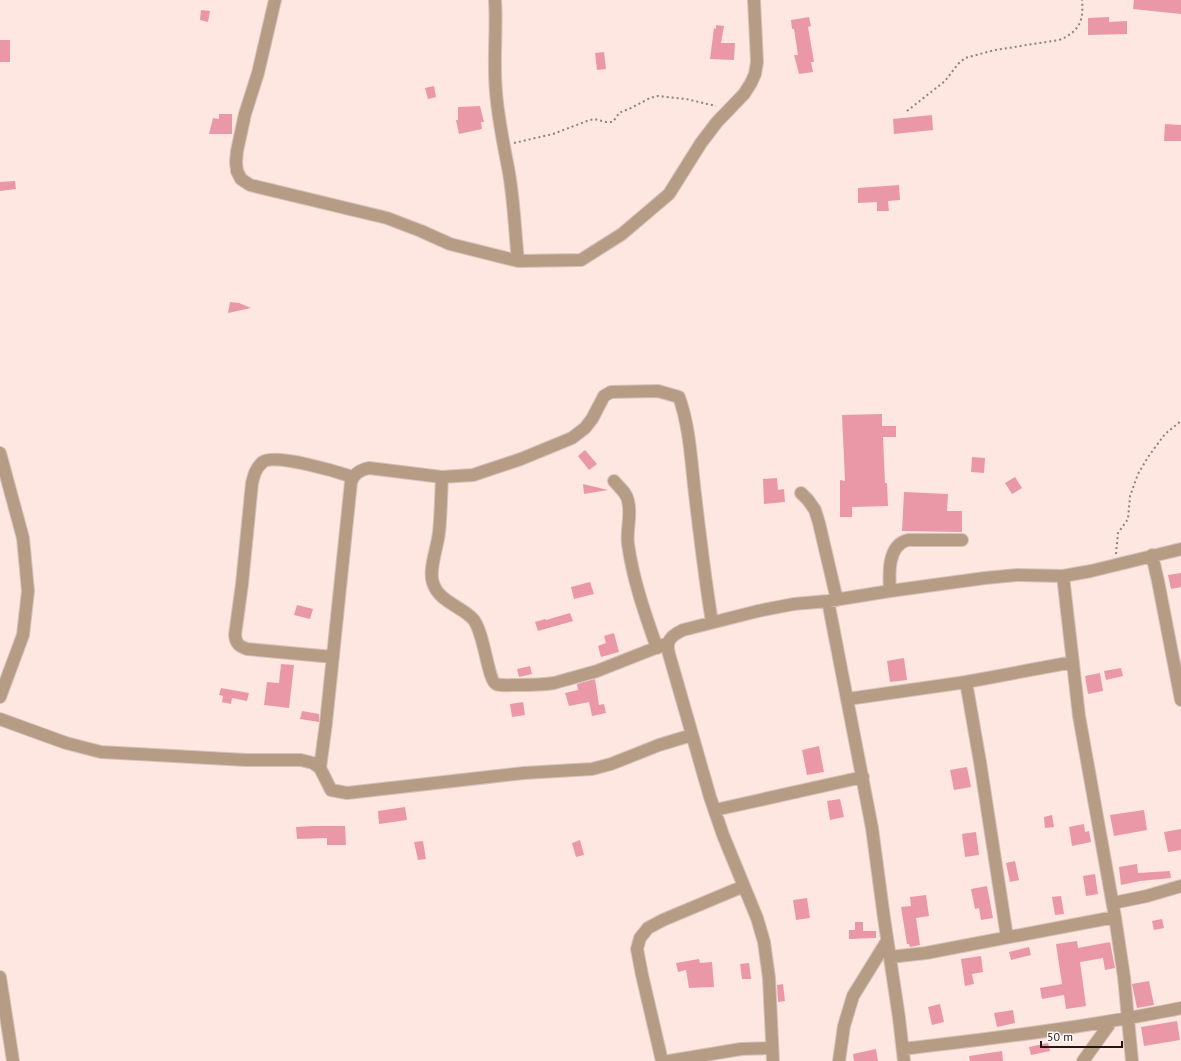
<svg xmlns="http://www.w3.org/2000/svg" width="1181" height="1061" viewBox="0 0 1181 1061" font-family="'PT Sans',sans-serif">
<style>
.building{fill:#ea98a8}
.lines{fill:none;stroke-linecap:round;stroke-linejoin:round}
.minor-casing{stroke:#d6c2bb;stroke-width:14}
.path{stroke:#91817c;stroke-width:2;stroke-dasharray:2 3;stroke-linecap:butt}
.minor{stroke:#b79c85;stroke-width:12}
</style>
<rect width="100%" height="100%" fill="#fee7e0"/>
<path class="building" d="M1134,0H1181V14L1133,9Z
M201,10L210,11L208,22L200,20Z
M809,17L811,26L808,27L814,62H811L813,72L799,74L794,55H798L794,29H792L791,20Z
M1109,17V22L1127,21V34L1088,35V18Z
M716,25L724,26L721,43H735L734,60L710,59L714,28L716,29Z
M0,40H10V62H0Z
M604,52L606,69L597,70L595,53Z
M434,86L436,97L428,99L425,88Z
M480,106L484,122H481L482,129L459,134L456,120H458V107Z
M219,114H232V134H209L213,118L219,119Z
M932,115L933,130L894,134L893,119Z
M1165,124L1181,125V141H1164Z
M15,181L16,189L0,191V182Z
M899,185L900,200L888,201L889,211H877V202L858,203V188Z
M230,302L239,303L251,308L228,313Z
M882,414V426H896V437H883L885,483H887L888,506L852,507V517H840V480L845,481L842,415Z
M585,450L597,464L589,470L578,456Z
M972,457L985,458L984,473L971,472Z
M1015,477L1022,488L1012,494L1005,483Z
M777,478L778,490L784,489L785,502L764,504L763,479Z
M583,484L608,490L584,494Z
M904,492L948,494L947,511H962V532L902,531Z
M1181,573V587L1171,589L1168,575Z
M590,582L594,594L574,599L571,587Z
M297,605L313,609L310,619L294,615Z
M570,613L573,621L538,631L535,622L545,619L546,620Z
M614,633L619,652L601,657L598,646L606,643L604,636Z
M904,658L907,680L890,682L887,661Z
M281,664L294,665L289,708L264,705L267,682L279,683Z
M530,666L532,674L519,677L517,669Z
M1121,668L1123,676L1106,680L1104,671Z
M1100,673L1103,691L1088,694L1085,676Z
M595,679L599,705L604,704L606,713L592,716L589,702L569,706L565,693L578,690L577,684Z
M221,688L249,693L247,701L232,698L231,704L222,702L223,696L219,695Z
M523,702L525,715L512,717L510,704Z
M302,711L319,714V722L300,719Z
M819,746L824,772L807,775L802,750Z
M967,767L971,787L954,790L950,770Z
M840,799L844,817L830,820L827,801Z
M405,807L407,820L379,824L378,811Z
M1144,810L1147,830L1114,836L1110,815Z
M1052,815L1054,827L1045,828L1044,817Z
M1084,824L1085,832L1089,831L1091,842L1072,846L1069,827Z
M312,826H345L346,845H327V838L297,839L296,827Z
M1181,829V850L1168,852L1164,832Z
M976,832L979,855L965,857L962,834Z
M580,840L584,855L576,857L572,843Z
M423,841L426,859L418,860L414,842Z
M1015,861L1019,880L1010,882L1006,863Z
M1137,864L1138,873L1170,871L1171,878L1140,881L1121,885L1119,867Z
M1095,874L1098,894L1086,896L1083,876Z
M987,886L993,918L981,920L979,908L975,909L971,889Z
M926,895L929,916L916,918L920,945L910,947L909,944H907L901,907L911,906L910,897Z
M1061,896L1064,914L1055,915L1052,897Z
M807,898L810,918L796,920L793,900Z
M1162,919L1164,928L1154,930L1152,921Z
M855,922H863V931H876V938L849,939V930H855Z
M1077,941L1078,948L1110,942L1115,968L1105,970L1103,958L1080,962L1086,1006L1066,1009L1064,995L1042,999L1040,988L1062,984L1056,944Z
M1029,947L1031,955L1011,960L1009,952Z
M981,956L983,972L972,974L974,984L965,986L961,959Z
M699,959L700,963L712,962L714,987L689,988L686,970L678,972L676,963Z
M749,963L751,979H742L740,964Z
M1149,981L1154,1005L1137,1008L1132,984Z
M783,984L785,1001L778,1002L777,985Z
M940,1004L944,1022L932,1025L928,1007Z
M1013,1010L1015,1023L997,1027L994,1013Z
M1177,1021L1180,1040L1144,1046L1141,1027Z
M1048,1043L1050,1051L1031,1055L1029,1047Z
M876,1049L878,1061H854L853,1054Z
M1002,1051L1003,1061H970L969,1056Z"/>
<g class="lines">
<g class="minor-casing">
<path id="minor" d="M275,0L258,73L245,114L237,151L236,162L237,171L241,179L250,185L387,218L421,231L450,244L518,261L581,260L622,234L669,194L701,143L717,122L744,94L751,83L755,74L757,62L754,0
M495,0C497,30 493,61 496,92C498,119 504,146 509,173C514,202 515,232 518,261
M0,453L23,538L28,591L23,635L0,697
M442,477C441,495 441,514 439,532C438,546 428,570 433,583C439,602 461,606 473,619C484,631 488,681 496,684C502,686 511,685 518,685C530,685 542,685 554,683L597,671L668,643
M614,481C619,487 627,493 628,501C632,515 626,530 628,544C633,580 645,614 657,648
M801,493L808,500L815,510L819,523L837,600
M1152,555L1158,581L1181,700
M1063,576L1079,716L1115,917L1124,977L1132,1061
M890,591C889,575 887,545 908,540H962
M828,601L872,828L884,918L899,1018L904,1061
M333,657L247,649C239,646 236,644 235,635L242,584L252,483C254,475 256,467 263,462C275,453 338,472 353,477
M966,682L980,762L1007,937
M848,699L966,682L1073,662
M0,719L66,743L101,752L246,760H301L313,763L320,768L331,790L347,793L524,773L592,769L611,764L659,745L692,735
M320,768L326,723L351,482C354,474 359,470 369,468L442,477L473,475L521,459L572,438L585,428L592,419L604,396L611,392L658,391L679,397C690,428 691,462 695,494C700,537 705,580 712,622
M715,810L863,777
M1113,903L1147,896L1181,886
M890,957L926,953L1115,917
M0,977L13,1061
M903,1049C996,1038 1089,1027 1181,1008
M662,1061L642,975L637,949L640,938L648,928L663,920L744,886
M669,1061L741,1049L772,1048
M773,1061L769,978L764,942L757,918L723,835L710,797L673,668C668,649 661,640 683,630L758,611L794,604L828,601L890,591L985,578L1017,575L1063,576L1091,571L1181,549
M839,1061L844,1026L853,996L887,941
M1083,1061L1111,1022"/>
</g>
<path class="path" d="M907,111L945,81L958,64L965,58L995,50L1059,40C1079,32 1084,21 1082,0
M514,143L553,134L587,121L594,119L606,122H612L616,118L619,113L631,108L650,98L658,96L686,99L716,106
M1116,554L1118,533L1128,519L1130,496L1138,474L1148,457L1165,434L1181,421"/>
<use href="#minor" class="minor"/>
</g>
<path d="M1041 1041v6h81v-6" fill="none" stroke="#211715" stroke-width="2"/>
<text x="1047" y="1041" font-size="12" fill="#211715" stroke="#fef8f7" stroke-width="3" paint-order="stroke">50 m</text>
</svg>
